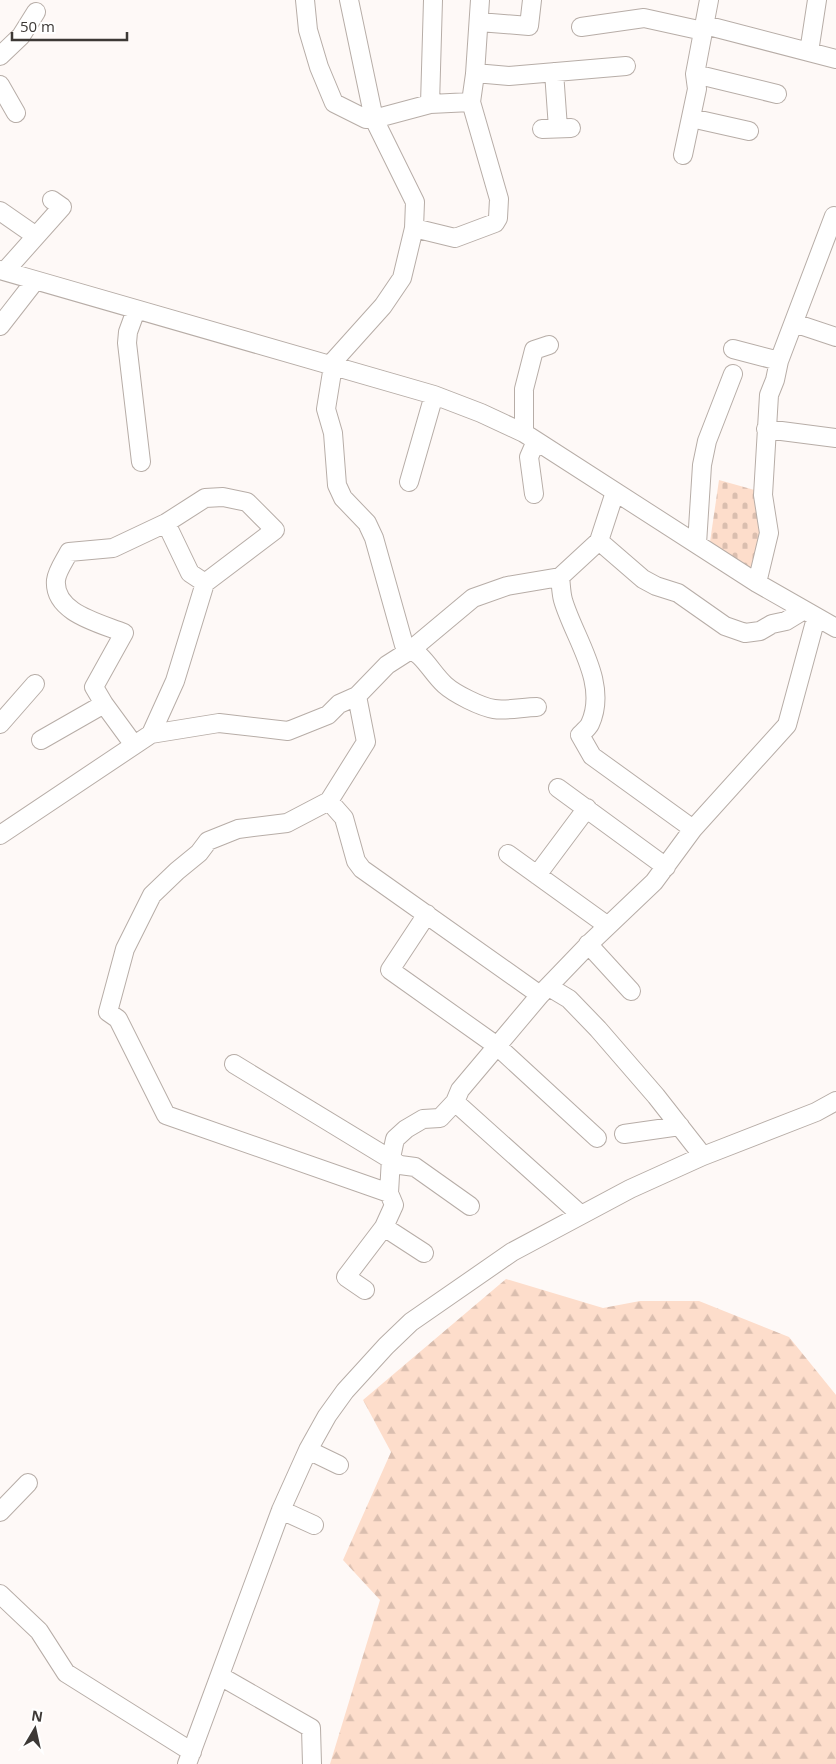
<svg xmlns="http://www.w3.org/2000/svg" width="836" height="1764" viewBox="0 0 836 1764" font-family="'Open Sans',sans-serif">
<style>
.forest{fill:url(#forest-firs)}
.cemetery{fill:url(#cemetery-stones)}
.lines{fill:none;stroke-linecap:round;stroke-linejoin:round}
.street-casing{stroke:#b7ada7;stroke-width:20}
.street{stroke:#fff;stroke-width:18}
</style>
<defs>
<pattern id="forest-firs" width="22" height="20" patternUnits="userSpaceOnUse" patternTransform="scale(1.25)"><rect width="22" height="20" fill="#fdddcb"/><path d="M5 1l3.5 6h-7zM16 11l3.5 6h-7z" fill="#dabeaf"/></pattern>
<pattern id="cemetery-stones" width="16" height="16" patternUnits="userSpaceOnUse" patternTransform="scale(1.25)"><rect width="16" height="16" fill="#fdddcb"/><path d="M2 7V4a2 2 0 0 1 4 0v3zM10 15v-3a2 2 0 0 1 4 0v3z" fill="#dabeaf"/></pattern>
</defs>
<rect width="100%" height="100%" fill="#fef9f7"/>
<path class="forest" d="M506,1279L603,1308L640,1301H699L789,1337L836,1395V1764H330L380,1600L343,1560L391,1452L363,1400Z"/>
<path class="cemetery" d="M719,480L758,491L766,533L755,571L710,542Z"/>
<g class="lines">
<g class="street-casing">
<path id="street" d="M305,0L308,30L319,67L334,103L366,119H374L415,202L414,228L402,278L383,306L330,365L332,372L326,409L333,433L337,485L343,498L367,523L374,538L404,645C425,655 430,671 445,685C455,694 481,707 494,709C507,711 524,707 537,707
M349,0L374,119L430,104L471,102
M479,22L529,26L532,0
M705,25L836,59
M581,27L644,18L703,31
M809,52L817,0
M0,56L21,36L36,12
M554,72L558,128
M475,73L509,76L626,66
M695,74L777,94
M0,85L16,113
M430,104L433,0
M691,118L749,131
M542,129L571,128
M683,155L697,89L695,74L709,0
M0,211L36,236
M414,228L455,238L495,223L498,218L499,199L471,102L475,74L480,0
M0,270L434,395L481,413L524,433L757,583L836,628
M5,271L62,207L52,200
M136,310L128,332L127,343L141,462
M794,323L836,337
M0,326L35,281
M733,349L779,361
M766,429L836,438
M524,433V389L534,350L549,345
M409,482L434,395
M534,494L529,457L536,441
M166,523L190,573L205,583
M599,541L643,579L656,586L678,593L725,626L745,633L760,631L772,624L786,621L804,610
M697,544L702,465L707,441L733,374
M560,577C561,584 561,593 563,600C574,638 609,683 590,724C588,728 583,732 580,735L592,756L693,829
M757,583L769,533L763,495L769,395L775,380L779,361L834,216L836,217
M357,696L366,742L329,801L344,818L356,861L362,869L540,995
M0,724L35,684
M41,740L104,704
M134,745L104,704L94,687L124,633C100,623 53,613 56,580C57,571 65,560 69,552L113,548L166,523L205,498L223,497L247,502L275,530L205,583L175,681L151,734
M558,788L666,867
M329,801L287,823L238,829L208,841L199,853L177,871L152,895L125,949L108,1012L118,1019L166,1115L389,1193
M0,835L151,734L219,723L288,731L328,715L339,704L357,696L387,665L412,649L473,598L507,586L560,577L599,541L615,492
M508,854L608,926
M537,875L587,808
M427,914L390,970L497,1046L597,1138
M588,944L631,991
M549,987L569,999L598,1029L656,1096L703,1156
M234,1064L400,1165L415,1167L470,1206
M455,1102L581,1215
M624,1134L680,1126
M384,1227L424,1253
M365,1290L346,1277L384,1227L394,1205L389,1193L391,1158L395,1139L406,1129L423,1119L440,1118L455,1102L460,1090L540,995L591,942L654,882L693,829L787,725L816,618
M308,1450L339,1465
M281,1510L314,1525
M0,1512L28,1483
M0,1594L39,1631L66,1673L192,1752
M220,1676L311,1728L312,1764
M187,1764L281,1510L308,1450L327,1416L345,1391L386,1346L411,1322L512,1252L630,1189L703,1156L816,1112L836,1101"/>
</g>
<use href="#street" class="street"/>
</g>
<g transform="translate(35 1729) rotate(9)" stroke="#ffffff" stroke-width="4" paint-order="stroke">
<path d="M0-4L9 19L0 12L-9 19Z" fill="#3d3936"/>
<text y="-8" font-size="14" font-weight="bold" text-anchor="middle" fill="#3d3936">N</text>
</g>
<path d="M12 32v8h115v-8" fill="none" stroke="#3d3936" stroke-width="2.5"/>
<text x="20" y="32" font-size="15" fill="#3d3936" stroke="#ffffff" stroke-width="4" paint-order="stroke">50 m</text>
</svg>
